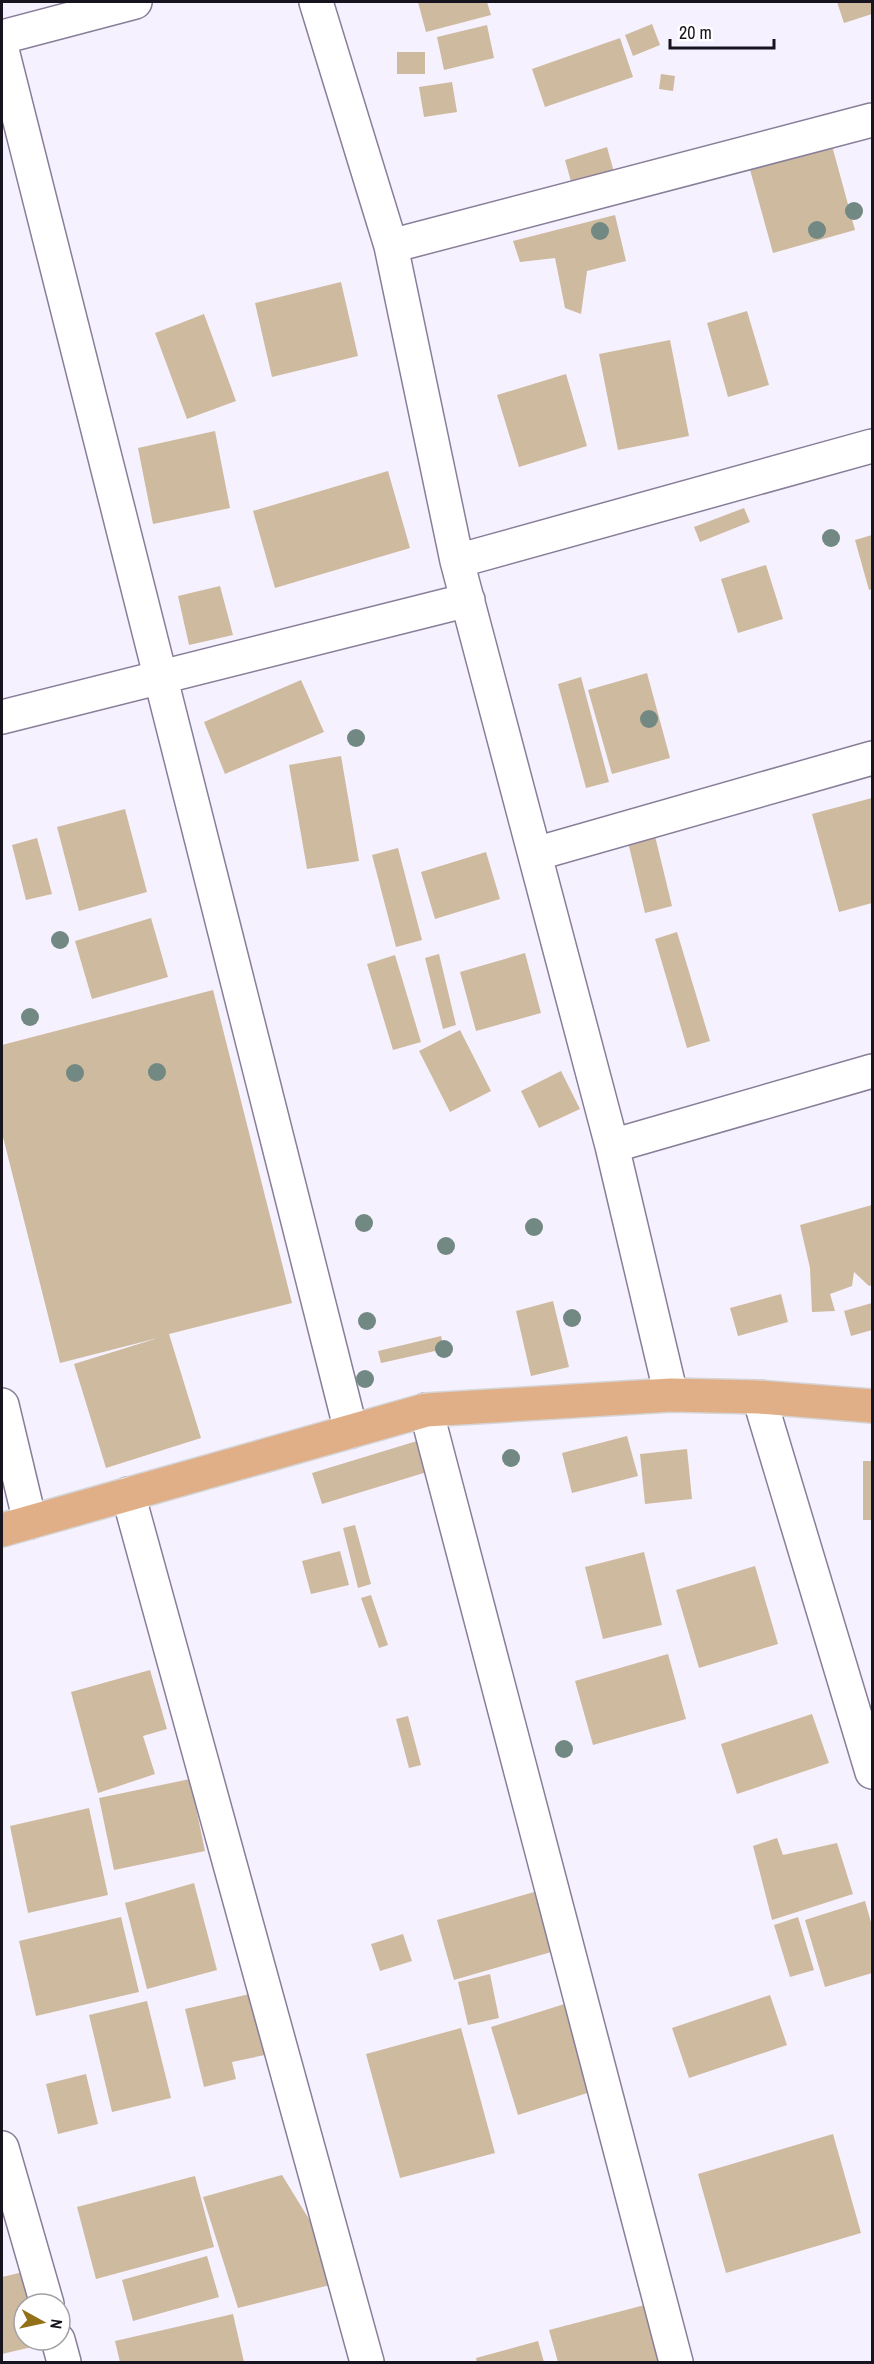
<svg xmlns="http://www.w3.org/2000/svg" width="874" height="2364" viewBox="0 0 874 2364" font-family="'Archivo Narrow',sans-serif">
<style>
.building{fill:#ceba9f}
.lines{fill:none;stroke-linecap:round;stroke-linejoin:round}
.minor-casing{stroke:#887e9a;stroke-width:36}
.major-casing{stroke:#d5d5d7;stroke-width:36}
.minor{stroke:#fff;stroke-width:33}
.major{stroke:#e0af88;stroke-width:33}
.tree{fill:#728882}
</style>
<rect width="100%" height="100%" fill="#f6f1fe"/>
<path class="building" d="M418,2H487L491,15L426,32Z
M837,2H872V14L844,23Z
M652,24L660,45L633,56L625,35Z
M487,25L494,58L444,70L437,37Z
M620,38L633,77L545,107L532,69Z
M397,52H425V74H397Z
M661,74L675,76L673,91L659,89Z
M452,82L457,112L424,117L419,87Z
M831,142L855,230L773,253L749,166Z
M607,147L614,172L572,185L565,160Z
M615,215L626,261L587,271L581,314L565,308L555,258L520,262L513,241Z
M341,282L358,356L272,377L255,303Z
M747,311L769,385L728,397L707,323Z
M204,314L236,401L187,419L155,333Z
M670,340L689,436L618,450L599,354Z
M566,374L587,446L519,467L497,395Z
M215,431L230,508L153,524L138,448Z
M388,471L410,548L275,588L253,511Z
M744,508L750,522L700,542L694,527Z
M872,535V589L869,590L855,540Z
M766,565L783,619L738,633L721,579Z
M220,586L233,635L189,645L178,596Z
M647,673L670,758L612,774L588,690Z
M581,677L609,782L586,788L558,684Z
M301,680L324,732L225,774L204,722Z
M341,756L359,861L307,869L289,765Z
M872,798V903L839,912L812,814Z
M125,809L147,892L79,911L57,827Z
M655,836L672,906L645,913L628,842Z
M37,838L52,894L26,900L12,845Z
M398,848L422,940L396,947L372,855Z
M486,852L500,899L435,919L421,872Z
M151,918L168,977L92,999L75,941Z
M677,932L710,1041L687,1048L655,939Z
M525,953L541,1013L476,1031L460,972Z
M439,954L456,1025L443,1029L425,958Z
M395,955L421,1042L393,1050L367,964Z
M213,990L292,1303L169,1334L201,1438L106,1468L74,1364L158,1338L60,1363L2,1133V1045Z
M460,1030L491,1091L450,1112L419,1051Z
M561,1071L580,1109L539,1128L521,1091Z
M872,1205V1285L869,1286L854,1272L852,1286L830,1294L835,1311L812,1312L810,1268L800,1225Z
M781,1294L788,1322L738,1336L730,1308Z
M553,1301L569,1367L531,1376L516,1311Z
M872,1303V1330L851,1336L844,1311Z
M441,1336L444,1349L381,1363L378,1351Z
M627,1436L638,1476L572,1493L562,1453Z
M417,1441L427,1472L322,1504L312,1473Z
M687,1449L692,1499L645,1504L640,1454Z
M863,1461H872V1520H863Z
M355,1525L371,1584L358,1588L343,1528Z
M340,1551L349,1585L311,1594L302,1561Z
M644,1552L662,1625L603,1639L585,1567Z
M755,1566L778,1644L699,1668L676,1590Z
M371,1595L388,1645L379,1648L361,1598Z
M668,1654L686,1719L593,1745L575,1681Z
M150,1670L167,1729L143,1736L155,1774L98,1793L71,1692Z
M812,1714L829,1763L737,1794L721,1744Z
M408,1716L421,1765L409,1768L396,1719Z
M190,1779L205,1851L114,1870L99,1798Z
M89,1808L108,1895L28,1913L10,1826Z
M777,1838L783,1855L837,1843L853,1894L772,1920L753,1846Z
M194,1883L217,1970L147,1989L125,1903Z
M555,1886L572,1946L454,1980L437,1920Z
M865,1901L872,1926V1973L825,1987L805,1920Z
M121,1917L139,1992L36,2016L19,1941Z
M798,1917L814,1970L790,1977L774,1925Z
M403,1934L412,1961L380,1971L371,1944Z
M490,1974L499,2018L468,2025L458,1982Z
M262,1991L279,2052L232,2062L236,2079L204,2087L185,2009Z
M770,1995L787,2045L689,2078L672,2028Z
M147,2001L171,2098L112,2112L89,2015Z
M574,2001L600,2089L518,2115L491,2027Z
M461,2028L495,2153L400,2178L366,2054Z
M86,2074L98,2124L58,2134L46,2084Z
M833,2134L861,2233L726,2273L698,2174Z
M282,2175L323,2242L338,2283L238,2308L203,2197Z
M195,2176L214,2247L96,2279L77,2207Z
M207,2256L219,2297L133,2321L122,2280Z
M32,2270L40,2304H24V2340H48L49,2343L2,2354V2277Z
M660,2301L676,2362H558L549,2330Z
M233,2314L244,2362H120L115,2341Z
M538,2341L544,2362H477L476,2358Z"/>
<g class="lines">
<g class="minor-casing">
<path id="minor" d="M316,2L391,246L457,561L612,1146L671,1395
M2,37L135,2
M2,50L351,1431
M391,246L872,120
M457,561L872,446
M2,717L468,600
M535,854L872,758
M612,1146L872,1071
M759,1397L872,1772
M2,1405L30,1522
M426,1410L676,2362
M128,1494L367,2362
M2,2148L47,2304
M58,2340L64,2362"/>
</g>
<g class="major-casing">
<path id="major" d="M2,1530L426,1410L671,1395L759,1397L872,1406"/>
</g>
<use href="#minor" class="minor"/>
<use href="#major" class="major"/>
</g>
<g class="tree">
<circle cx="854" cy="211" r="9"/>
<circle cx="817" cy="230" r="9"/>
<circle cx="600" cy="231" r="9"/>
<circle cx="831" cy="538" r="9"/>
<circle cx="649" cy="719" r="9"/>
<circle cx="356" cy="738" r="9"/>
<circle cx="60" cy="940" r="9"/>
<circle cx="30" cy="1017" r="9"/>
<circle cx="157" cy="1072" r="9"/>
<circle cx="75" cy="1073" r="9"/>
<circle cx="364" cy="1223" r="9"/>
<circle cx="534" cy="1227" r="9"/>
<circle cx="446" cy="1246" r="9"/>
<circle cx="572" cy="1318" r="9"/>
<circle cx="367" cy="1321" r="9"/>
<circle cx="444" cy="1349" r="9"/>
<circle cx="365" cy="1379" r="9"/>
<circle cx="511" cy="1458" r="9"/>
<circle cx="564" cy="1749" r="9"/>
</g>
<rect width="874" height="2364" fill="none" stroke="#18141f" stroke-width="6"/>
<g transform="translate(42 2322) rotate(98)"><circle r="28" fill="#ffffff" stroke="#a3a1a5" stroke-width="1.5"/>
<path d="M0-4.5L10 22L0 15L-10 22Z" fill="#947119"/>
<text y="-9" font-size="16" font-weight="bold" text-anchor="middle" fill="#18141f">N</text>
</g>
<path d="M670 39v9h104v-9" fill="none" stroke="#18141f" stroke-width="3"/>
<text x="679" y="39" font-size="18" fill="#18141f" stroke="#ffffff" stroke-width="4.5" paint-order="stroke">20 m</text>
</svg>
